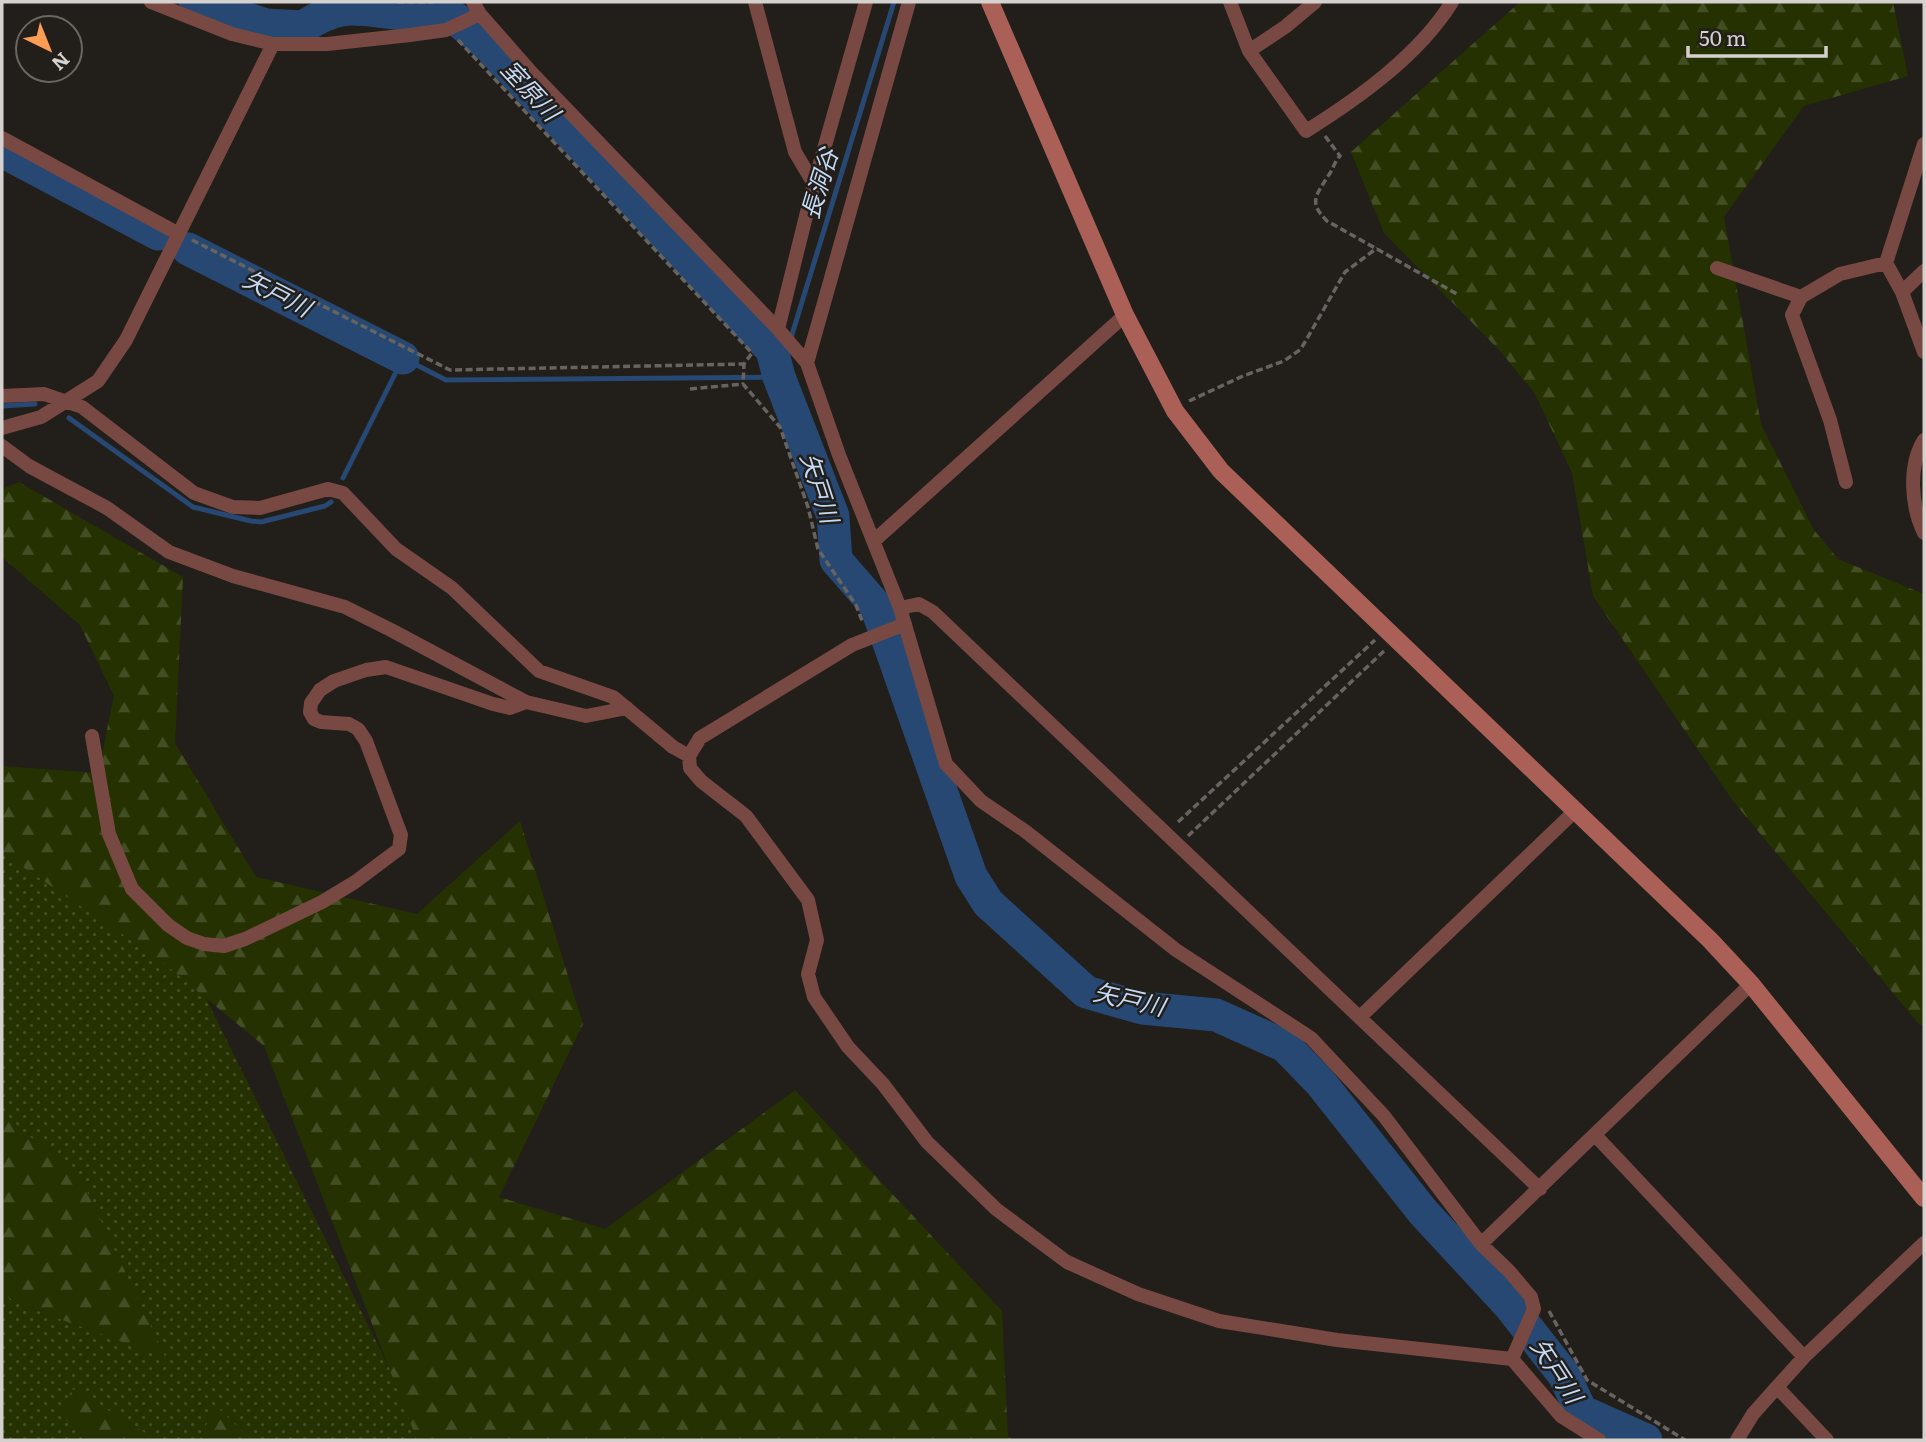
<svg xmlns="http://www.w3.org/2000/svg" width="1926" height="1442" viewBox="0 0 1926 1442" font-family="Literata,'Noto Sans JP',serif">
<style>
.grass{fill:url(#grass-dots)}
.forest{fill:url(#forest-firs)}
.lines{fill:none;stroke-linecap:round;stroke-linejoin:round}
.stream{stroke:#264873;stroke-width:5}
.river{stroke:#264873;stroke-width:33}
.path{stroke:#676360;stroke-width:3.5;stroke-dasharray:7 3.5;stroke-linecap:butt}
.street{stroke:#784943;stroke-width:14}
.secondary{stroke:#aa6057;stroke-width:18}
.labels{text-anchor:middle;stroke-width:5;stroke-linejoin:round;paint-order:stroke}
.water-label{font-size:24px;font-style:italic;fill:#c3d9f5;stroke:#221e1a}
</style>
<defs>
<pattern id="grass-dots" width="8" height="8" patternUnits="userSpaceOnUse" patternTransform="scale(1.75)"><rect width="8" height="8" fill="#253100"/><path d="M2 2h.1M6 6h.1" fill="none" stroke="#444e24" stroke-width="1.8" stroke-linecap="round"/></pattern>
<pattern id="forest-firs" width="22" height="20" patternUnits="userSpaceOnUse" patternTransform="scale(1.75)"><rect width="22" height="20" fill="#253100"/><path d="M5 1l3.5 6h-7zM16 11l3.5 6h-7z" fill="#444e24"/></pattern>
</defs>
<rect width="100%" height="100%" fill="#221e1a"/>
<path class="grass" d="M2,806L189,964L425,1440H2Z"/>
<path class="forest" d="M1520,2H1893L1908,76L1804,106L1724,217L1761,424L1814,530L1838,559L1924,594V1027L1918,1023L1733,801L1593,596L1572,473L1535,394L1501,352L1384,233L1351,152Z
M19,482L183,577L175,743L256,877L417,914L520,821L583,1024L499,1197L605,1229L795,1090L1002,1311L1008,1437L1018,1440H417L264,1046L156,957L2,853V766L98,773L114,696L80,625L2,557V489Z
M2,1117L77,1170L166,1358L19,1304L2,1294Z
M73,1389L157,1440H90L57,1413Z
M217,1407L252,1440H197Z"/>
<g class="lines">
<path class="stream" d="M2,406L35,404
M69,418L193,507L251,521L261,522L325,506L331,502
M343,478L403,358L446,380L779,377L894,2"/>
<path class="river" d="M195,2L266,25L303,27C345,0 356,10 405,14C417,15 431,11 444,9L490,47L772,350L779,377L833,516L836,560L876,606L971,876L988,903L1086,992L1142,1008L1216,1015L1285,1046L1320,1082L1423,1212L1510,1306L1564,1375L1581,1411L1646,1440
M2,151L158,234
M188,249L403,358"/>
<path class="path" d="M397,2H433
M458,40L752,353L744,364L743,384
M1325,136L1340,156C1334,162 1333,170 1328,176C1316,196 1308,202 1327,221L1457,294
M192,240L450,370L744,364
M690,389L743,384L780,427L808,507L818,549L856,605L863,623
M1189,401L1243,376L1284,361L1301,349L1345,272L1377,248
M1178,822L1375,640
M1188,836L1384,651
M1549,1311L1587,1380L1685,1440"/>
<path class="street" d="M151,2L232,34L273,44H327L410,35L446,30L480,14
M473,2L480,14L531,72L778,329L807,363L839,455L900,608L946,764L981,801L1025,831L1176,950L1311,1038L1384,1116L1481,1244L1509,1271L1531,1297L1534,1309L1512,1359
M755,2L795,152L814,184L778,329
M1230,2L1249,51L1306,131C1359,98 1419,55 1452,2
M1249,51L1285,27L1315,2
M2,138L177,233
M1924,144L1886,263L1902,292L1924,352
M814,184L866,2
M1717,268L1801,297L1840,274L1886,263
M1902,292L1924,271
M1801,297L1792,315L1830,420L1846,482
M807,363L909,2
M2,396L44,394L82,407L194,493L233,507L260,508L328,489L343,493L396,549L452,588L539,671L613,697L673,747L689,756L690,768L701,781L746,816L808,900L817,940L808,974L814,997L848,1047L883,1084L927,1142L996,1209L1067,1262L1138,1294L1219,1321L1337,1340L1512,1359L1561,1416L1599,1440
M2,428L41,417L98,381L126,340L273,44
M1924,440C1908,466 1911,506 1924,533
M2,446L29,466L107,508L169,552L233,576L345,607L391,630L526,702
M875,540L1125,315
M900,608L919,604L933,612L1540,1189
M92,736L109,834L132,889L168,925L187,938L204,944L224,946L245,939L322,902L355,882L399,849L401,835L366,741L358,729L349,724L321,722L314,719L310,712L311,703L320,690L334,681L366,670L386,667L493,704L510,708L526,702L586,716L627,708
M689,756L700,738L852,645L905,624
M1360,1017L1575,811
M1595,1135L1804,1357L1777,1387
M1481,1244L1751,984
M1804,1357L1924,1243
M1737,1440L1753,1414L1777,1387L1827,1440"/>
<path class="secondary" d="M990,2L1125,315L1175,411L1221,471L1710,940L1751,984L1924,1198"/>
</g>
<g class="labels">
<g class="water-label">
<text transform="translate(530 91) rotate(47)" y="8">室原川</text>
<text transform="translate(820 184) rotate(-73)" y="8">長洞谷</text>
<text transform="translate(277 294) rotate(27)" y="8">矢戸川</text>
<text transform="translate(819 488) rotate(72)" y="8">矢戸川</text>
<text transform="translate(1129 1000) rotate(13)" y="8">矢戸川</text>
<text transform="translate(1556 1371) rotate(57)" y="8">矢戸川</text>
</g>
</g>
<rect width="1926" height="1442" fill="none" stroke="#d5d1cf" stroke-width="7"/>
<g transform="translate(49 49) rotate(137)"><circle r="33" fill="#221e1a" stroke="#6a6662" stroke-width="2"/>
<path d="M0-5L12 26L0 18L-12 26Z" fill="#fd9c55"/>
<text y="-10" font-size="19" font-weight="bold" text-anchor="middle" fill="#d5d1cf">N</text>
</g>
<path d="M1688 46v10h138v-10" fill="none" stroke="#d5d1cf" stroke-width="3.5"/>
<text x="1699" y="46" font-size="21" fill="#d5d1cf" stroke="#221e1a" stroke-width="5" paint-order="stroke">50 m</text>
</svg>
